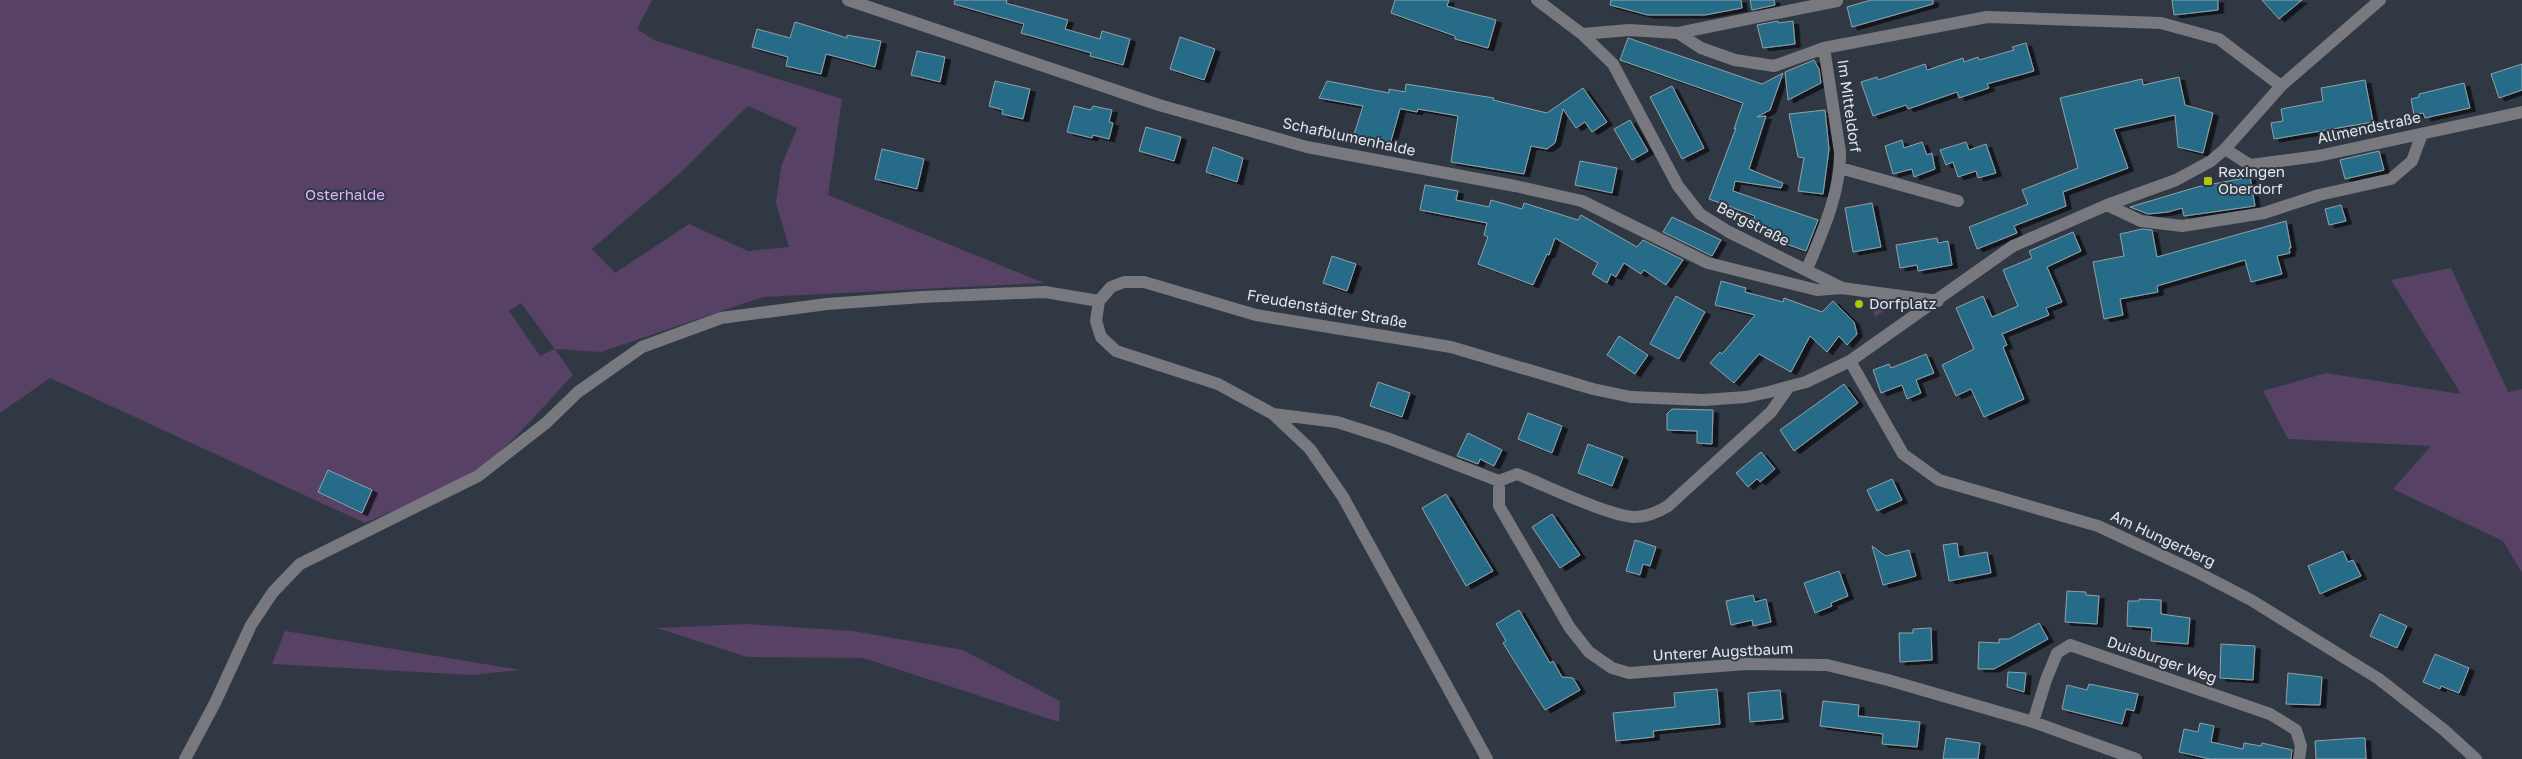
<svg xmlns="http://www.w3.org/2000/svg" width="2522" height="759" viewBox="0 0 2522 759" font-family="'Golos Text',sans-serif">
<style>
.green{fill:#574164;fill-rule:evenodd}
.building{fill:#276c89;stroke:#91a1aa;filter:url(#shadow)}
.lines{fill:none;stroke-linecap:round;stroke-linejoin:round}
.minor{stroke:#78787f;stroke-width:12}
.poi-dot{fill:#aec60c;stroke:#303843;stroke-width:2}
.labels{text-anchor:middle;stroke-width:4;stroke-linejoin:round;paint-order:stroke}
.street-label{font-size:15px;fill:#e2e7ef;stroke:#303843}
.poi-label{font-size:15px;fill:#e2e7ef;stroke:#303843;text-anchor:start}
.park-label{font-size:15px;fill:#e0b3f9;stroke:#303843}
</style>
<defs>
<filter id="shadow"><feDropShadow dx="5.5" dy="3" stdDeviation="0" flood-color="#0009"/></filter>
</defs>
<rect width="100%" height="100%" fill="#303843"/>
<path class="green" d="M0,0H652L637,29L654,40L842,99L828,195L1044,283L763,297L601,352L555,349L573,375C544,405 517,440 483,465C448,490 405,505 365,523L50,378L0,413ZM748,106L797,128L781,167L776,203L789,247L748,251L689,224L615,273L592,249L678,175ZM521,303L554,348V349L540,356L509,311Z
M2451,268L2508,392L2522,389V573L2503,541L2393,489L2431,446L2288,439L2263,391L2326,373L2461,394L2391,280Z
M1869,298L1894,301L1887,309L1875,317Z
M746,624L853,631L963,650L1060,701L1059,722L863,658L747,657L657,628Z
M285,631L521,670L471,675L272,664Z"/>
<path class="building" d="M955,0H1007L1006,3L1068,20L1065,29L1100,39L1102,31L1130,39L1123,65L1090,56L1091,53L1021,33L1024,24L954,4Z
M1395,0H1449L1447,6L1496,20L1488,48L1455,39V36L1391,13Z
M1611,0H1741L1742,8L1705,15H1648L1610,5Z
M1750,0H1774L1775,5L1752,10Z
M1871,0H1933V4L1852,27L1847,7Z
M2172,0H2218V10L2174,15Z
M2262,0H2302L2279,19Z
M1778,21V23L1793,21L1795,44L1763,48L1757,25Z
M795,22L847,38V35L881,41L875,67L826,54L821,74L786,66L788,57L752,47L757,29L790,38Z
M1180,37L1215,49L1204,80L1170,69Z
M1628,38L1762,84L1783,73L1770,110L1757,117L1766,116L1749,169L1783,183L1781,188L1735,181L1733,191L1818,220L1806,251L1766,237L1769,231L1751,224L1755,216L1709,199L1736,128L1734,129L1743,103L1620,60Z
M2026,43L2034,71L1987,84L1989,88L1959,98L1957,92L1908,109L1906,105L1873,116L1861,82L1877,77L1878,80L1925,64L1927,70L1963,58L1964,62L1978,57L1979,60L2014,50L2012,47Z
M917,51L945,57L940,82L911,75Z
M1814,60L1819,69L1821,83L1788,100L1785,72Z
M2522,64V90L2499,98L2491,74Z
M2179,77L2185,105L2213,113L2203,153L2178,147L2175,115L2114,129L2128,168L2063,192L2066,206L2014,226L2017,233L1977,249L1969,227L2028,204L2022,190L2078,168L2060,98L2142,79L2143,85Z
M2365,80L2373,122L2274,139L2271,123L2283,121L2281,109L2323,101L2321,88Z
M995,81L1030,89L1023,119L1002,114L1003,110L989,106Z
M1327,81L1389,93V89L1405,92L1406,84L1494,98L1493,100L1547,113L1583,88L1607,122L1592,132L1585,122L1576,128L1563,109L1555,143L1547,149L1531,146L1524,174L1451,162L1458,116L1418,109L1417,112L1402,109H1400L1389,148L1353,138L1363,106L1319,98Z
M2464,83L2470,108L2425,118L2423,113L2414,115L2411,99L2419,97V94Z
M1672,86L1704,148L1682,159L1650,97Z
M1074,106L1091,110L1093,106L1112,110L1109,122L1113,123L1109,139L1093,135L1092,138L1067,132Z
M1825,110L1829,149L1823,194L1798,191L1804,158L1798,157L1789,114Z
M1630,120L1648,151L1632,160L1614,129Z
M1146,127L1181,137L1174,161L1139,151Z
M1902,140L1904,148L1922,142L1927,155L1932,153L1935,169L1914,177L1912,169L1893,174L1885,146Z
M1966,142L1969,150L1986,144L1996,173L1978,178L1976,171L1958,177L1953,162L1946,165L1940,150Z
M1213,147L1243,158L1237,182L1206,172Z
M882,149L924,159L917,189L875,179Z
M2379,151L2384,170L2345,179L2340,160Z
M1580,161L1617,168L1612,193L1575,185Z
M2250,177L2255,206L2184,216L2182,208L2168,212L2148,214L2130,207L2197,187Z
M1425,185L1458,191L1456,200L1489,207L1491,200L1522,209L1524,203L1578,220L1581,215L1637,247L1643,240L1683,260L1666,285L1644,270L1641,274L1624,263L1616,277L1611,274L1607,283L1592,274L1598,263L1555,238L1549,255L1547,254L1533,285L1478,264L1488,237L1484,235L1487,223L1420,210Z
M1872,203L1881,247L1853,252L1845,208Z
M2341,205L2346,221L2329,225L2325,209Z
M1672,217L1721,240L1712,256L1663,232Z
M2286,221L2291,248H2289L2290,253L2277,256L2282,274L2251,282L2245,260L2157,286L2158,292L2120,299L2123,315L2104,319L2093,262L2124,256L2120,234L2142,229L2152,230L2157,257Z
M2073,232L2081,251L2047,267L2062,302L2046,308L2049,315L2002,334L2007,345L2003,347L2024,399L1984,417L1971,389L1956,396L1942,365L1974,349L1956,308L1983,296L1992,317L2018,306L2003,270L2032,258L2029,251Z
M1937,238L1938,243L1948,241L1952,265L1918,271L1917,265L1900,268L1896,245Z
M1332,256L1356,264L1347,291L1323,283Z
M1721,281L1746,288L1745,292L1783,302L1784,298L1822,312L1833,301L1854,322L1857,334L1847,345L1839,336L1827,352L1810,336L1791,372L1759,354L1734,383L1710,363L1720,352L1722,354L1755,315L1715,305Z
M1676,296L1705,312L1679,359L1650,344Z
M1619,336L1648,355L1635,374L1607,355Z
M1926,354L1934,373L1916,380L1921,393L1907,399L1902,385L1881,393L1873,370L1889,364L1891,368Z
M1378,382L1410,393L1402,417L1370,406Z
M1844,384L1858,403L1794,451L1780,430Z
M1672,409L1713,410L1712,444L1697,443V431L1667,430V414Z
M1528,413L1562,426L1552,453L1518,439Z
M1468,433L1502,450L1494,466L1480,459L1478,464L1457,456Z
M1588,444L1623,457L1612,486L1578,473Z
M1761,452L1775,469L1760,482L1757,479L1748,487L1736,473Z
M328,470L372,490L362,513L318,492Z
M1892,479L1902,500L1877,511L1867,490Z
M1446,494L1493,571L1466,586L1422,508Z
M1552,514L1580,555L1560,568L1532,527Z
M1635,540L1656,547L1650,566L1643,564L1640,575L1626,571Z
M1957,543L1959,557L1987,552L1991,573L1949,581L1943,545Z
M1872,546L1886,556L1909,550L1916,576L1883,585Z
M2343,551L2348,562L2353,560L2361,576L2320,594L2308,566Z
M1839,571L1848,596L1831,603L1832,606L1815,613L1804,583Z
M2067,591L2086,592V595L2099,596L2097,624L2065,622Z
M1753,595L1755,602L1766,599L1771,622L1753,626L1752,620L1731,625L1726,601Z
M2139,599L2161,600V614L2190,618L2188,644L2151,641L2152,628L2127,626L2128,601H2139Z
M1519,610L1550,663L1553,661L1562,677L1573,678L1580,690L1545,710L1503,643L1506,641L1496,624Z
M2380,614L2407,626L2397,648L2370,636Z
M2039,623L2048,639L1994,669H1978L1979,642L1999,643V639H2009Z
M1931,628L1932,660L1900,662L1899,633H1913V629Z
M2221,644L2255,646L2253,680L2220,678Z
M2435,654L2469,668L2459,693L2441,686L2440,689L2423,682Z
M2008,672L2026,673L2024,692L2007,687Z
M2288,673L2322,677L2320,705L2286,704Z
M2089,684L2138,694L2134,711L2126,709L2122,724L2062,709L2067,685L2087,690Z
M1717,689L1720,724L1653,731L1654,737L1616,741L1613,713L1675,707L1674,693Z
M1780,690L1783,719L1750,722L1748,693Z
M1823,701L1859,705L1858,716L1920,722L1917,747L1882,744L1883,734L1820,726Z
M2200,723L2214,726L2211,742L2243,749L2244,743L2261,746L2262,743L2292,750L2291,759H2210L2179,752L2184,729L2198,732Z
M1946,738L1980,743L1978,759H1943Z
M2358,738H2365L2366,759H2316L2315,741Z"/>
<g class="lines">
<path class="minor" d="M848,0L1159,105L1307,147L1515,186L1582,201L1708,263L1817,290L1842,288
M1537,0L1582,34L1613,64L1678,186L1700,214L1729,232L1842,288L1938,301
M1678,33L1837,1
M1582,34L1629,30L1678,33L1701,48L1735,60L1774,66L1824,48L1987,17L2161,23L2219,39L2281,86
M2225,149L2250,165L2318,156L2522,112
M1840,168L1958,201
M2107,205L2141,221L2182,226L2264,213L2319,195L2391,179L2412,161L2422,134
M1807,269C1822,233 1841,192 1840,152L1824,48
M1850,361L1903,454L1939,480L2098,526L2193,570L2251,600L2379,679L2444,730L2476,759
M1273,414L1337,422L1390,439L1499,481L1517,474C1545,485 1608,516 1635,517C1647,517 1658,512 1668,506L1771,412L1788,388
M1499,481V506L1570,628L1589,652L1612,668L1629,673L1746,664L1827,665L1888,680L2033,722L2136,759
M2033,722L2046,680L2057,653L2070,645L2270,714L2296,730L2301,746L2299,759
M185,759L215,703L251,625L273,592L300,564L478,476L546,423L578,392L642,347L721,318L827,304L922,297L1045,292L1099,301
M1487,759L1343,497L1310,449L1273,414L1218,384L1116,351L1101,337L1096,321L1099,301L1111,287L1124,282H1144L1256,315L1451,347L1593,389L1631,397L1704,400L1746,397L1769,392L1806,382L1850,361L2013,246L2107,205L2176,180L2211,161L2225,149L2281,86L2380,0"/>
</g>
<g class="poi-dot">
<rect x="2203" y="176" width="10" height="10" rx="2.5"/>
<circle cx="1859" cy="304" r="5"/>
</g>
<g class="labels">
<g class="street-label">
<text transform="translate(1849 106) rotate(82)" y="5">Im Mitteldorf</text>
<text transform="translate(2369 128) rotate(-12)" y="5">Allmendstraße</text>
<text transform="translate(1349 137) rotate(12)" y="5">Schafblumenhalde</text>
<text transform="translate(1753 224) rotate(27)" y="5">Bergstraße</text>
<text transform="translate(1327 309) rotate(10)" y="5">Freudenstädter Straße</text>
<text transform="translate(2163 539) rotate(25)" y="5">Am Hungerberg</text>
<text transform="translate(1723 652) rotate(-3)" y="5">Unterer Augstbaum</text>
<text transform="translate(2162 660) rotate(19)" y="5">Duisburger Weg</text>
</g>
<g class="poi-label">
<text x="2218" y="177">Rexingen<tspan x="2218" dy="17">Oberdorf</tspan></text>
<text x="1869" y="309">Dorfplatz</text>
</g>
<g class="park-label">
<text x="345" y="200">Osterhalde</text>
</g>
</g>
</svg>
